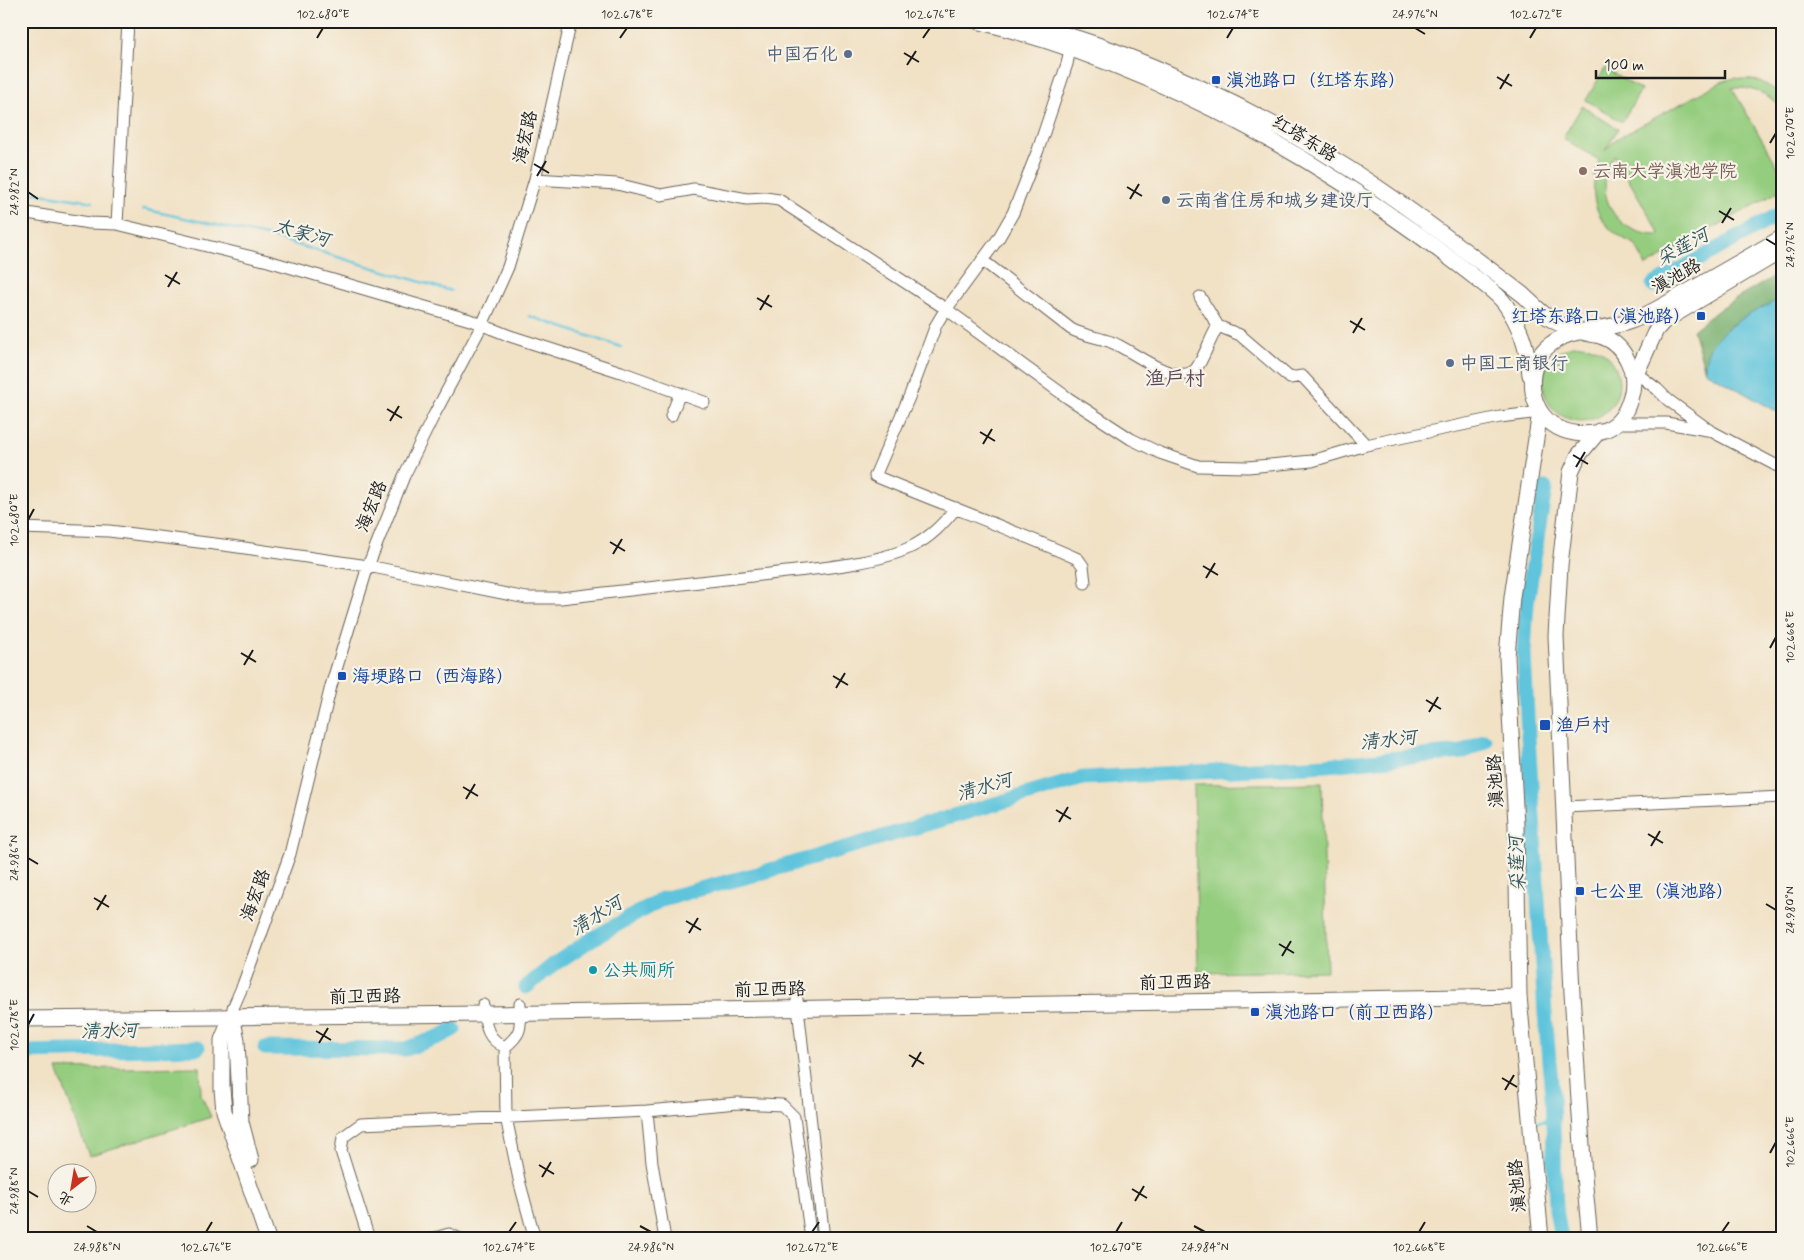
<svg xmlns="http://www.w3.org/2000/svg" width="1804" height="1260" viewBox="0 0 1804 1260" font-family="Mynerve,'LXGW WenKai TC',sans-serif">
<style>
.green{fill:#95cd7f;stroke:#58744e;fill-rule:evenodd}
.forest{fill:#78b06e;stroke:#4a6645}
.water{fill:#5fc4dc;stroke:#3e707c}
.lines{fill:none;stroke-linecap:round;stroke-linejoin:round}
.stream{stroke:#5fc4dc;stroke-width:2.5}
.river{stroke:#5fc4dc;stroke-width:15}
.minor-casing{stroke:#676157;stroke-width:13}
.major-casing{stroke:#676157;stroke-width:17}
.minor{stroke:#fff;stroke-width:11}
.major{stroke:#fff;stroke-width:15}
.ticks{fill:none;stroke:#1c1c1c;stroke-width:2}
.service-dot{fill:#5c6f8a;stroke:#f7f3e8;stroke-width:2}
.transit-dot{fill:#1a4fb4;stroke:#f7f3e8;stroke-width:2}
.education-dot{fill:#8d6e63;stroke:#f7f3e8;stroke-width:2}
.culture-dot{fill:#0f9aa8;stroke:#f7f3e8;stroke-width:2}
.labels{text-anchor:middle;stroke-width:4.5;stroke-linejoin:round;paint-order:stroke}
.service-label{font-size:18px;fill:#4e5e75;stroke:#f7f3e8;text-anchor:start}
.transit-label{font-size:18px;fill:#164399;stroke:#f7f3e8;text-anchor:start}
.street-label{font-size:18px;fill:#1c1c1c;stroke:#f7f3e8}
.education-label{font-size:18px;fill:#785e54;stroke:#f7f3e8;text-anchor:start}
.culture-label{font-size:18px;fill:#0d838f;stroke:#f7f3e8;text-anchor:start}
.water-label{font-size:19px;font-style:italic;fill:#33575f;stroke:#f7f3e8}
.quarter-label{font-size:20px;fill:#59475b;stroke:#f7f3e8}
.neatline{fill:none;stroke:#1c1c1c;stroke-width:2}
.ticks-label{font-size:12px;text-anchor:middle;fill:#1c1c1c}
</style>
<rect width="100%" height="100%" fill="#f7f3e8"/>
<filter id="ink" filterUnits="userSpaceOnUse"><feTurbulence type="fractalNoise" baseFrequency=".02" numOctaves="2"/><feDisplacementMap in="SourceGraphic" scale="10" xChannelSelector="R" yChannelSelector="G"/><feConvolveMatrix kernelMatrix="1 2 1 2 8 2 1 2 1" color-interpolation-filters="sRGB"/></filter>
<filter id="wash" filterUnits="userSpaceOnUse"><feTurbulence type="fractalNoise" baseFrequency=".0096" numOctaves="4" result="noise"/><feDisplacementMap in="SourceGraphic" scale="20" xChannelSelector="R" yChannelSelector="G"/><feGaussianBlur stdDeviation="1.12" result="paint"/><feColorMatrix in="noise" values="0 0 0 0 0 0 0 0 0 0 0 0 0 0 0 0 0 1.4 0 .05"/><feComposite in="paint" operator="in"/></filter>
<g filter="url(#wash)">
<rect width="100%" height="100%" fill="#f1e1c5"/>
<path class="green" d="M1605,68L1641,90L1622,122L1586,100Z
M1734,78L1760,81L1783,95V112C1773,94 1752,87 1732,88L1778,167L1783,160V189L1646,266L1635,244C1596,228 1586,199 1599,160L1563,138L1582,106L1618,129L1605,151L1616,139L1721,82ZM1614,155L1660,234V235C1615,236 1591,194 1614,155Z
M1543 383a38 38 0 1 1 76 0a38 38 0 1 1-76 0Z
M1322,783L1327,971L1198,973L1194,785Z
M200,1067L201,1095L211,1117L89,1156L57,1069Z"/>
<path class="forest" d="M1783,271V297L1729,326L1704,364L1705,371L1693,330L1721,308Z"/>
<path class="water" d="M1783,297V415L1705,371C1702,331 1754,313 1783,297Z"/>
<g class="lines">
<path class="stream" d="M21,191L93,202
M143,209L271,237L451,291
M529,316L621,347
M1535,1122L1553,1121"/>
<path class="river" d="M1653,285L1783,212
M1545,488L1527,603L1524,652L1528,736L1545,1014L1552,1095L1556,1209L1561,1239
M526,987L553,965L592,939L662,899L757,874L1083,778L1327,765L1462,752L1485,741
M265,1048L406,1049L441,1036L454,1029
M21,1052L198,1048"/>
</g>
</g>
<g filter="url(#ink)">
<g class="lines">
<g class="minor-casing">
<path id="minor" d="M1070,49L1067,64L1038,150L1013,213L998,239L942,315L936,325L910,395L875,476C942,504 1011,529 1078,559L1083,566L1085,583
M535,179L617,184L661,195L694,189L747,199L765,198L779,200L946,309L1068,398L1131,439L1160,453L1198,466L1248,467L1312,461L1366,445L1500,417L1540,412
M21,212L89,223L117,224L268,261L470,320L510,336L621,372L704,402
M117,224L128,21
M982,260L1071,329C1084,336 1098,337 1111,342C1131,349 1174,387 1195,370C1202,363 1211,336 1218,326
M1200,297L1218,326L1240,335L1290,378L1302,376L1366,445
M1631,369L1657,389L1668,400L1709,430L1783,469
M671,416L680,393
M1618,423H1666L1707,430
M21,528L109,531L231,546L368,566L526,598H561C631,590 700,582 769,574C810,569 874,565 911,547C930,538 943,524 956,508
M1564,807L1783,797
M797,999L824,1239
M483,1005C486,1024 485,1038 505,1047C524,1032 520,1026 520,1004
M232,1016L233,1008L243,985L290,854L331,686L368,566L404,476L434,415L482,325L508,267L535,179L571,21
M505,1047L506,1117L520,1184L535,1239
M647,1111L652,1163L665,1239
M369,1239L341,1151L343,1137L361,1124L647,1111L738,1103L782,1105L794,1117L811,1239
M431,1239L449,1234L460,1239"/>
</g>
<g class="major-casing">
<path id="major" d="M977,21C1138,61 1286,139 1420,236C1439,250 1458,264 1477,279C1487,287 1498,294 1505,304C1520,325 1528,350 1530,375
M1021,21C1051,30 1082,39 1112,50C1205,86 1295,132 1377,187C1427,221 1475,258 1522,294C1531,302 1539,311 1549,318C1558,324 1571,329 1582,332C1588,334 1594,334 1600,336C1625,343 1639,374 1630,399C1626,412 1620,424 1605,430C1565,444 1527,418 1533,374C1535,362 1541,351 1551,344C1573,327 1605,331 1631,321C1651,314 1670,301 1689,291C1720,273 1752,255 1783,237
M1633,381L1656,330L1664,321L1783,250
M1540,412L1512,597L1507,657L1516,825L1519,996L1541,1239
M232,1016L222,1040V1089L224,1111L268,1239
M232,1016L237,1040L241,1122L251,1160
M21,1019L484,1014L1519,996
M1590,1239L1584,1176L1572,993L1556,636L1560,565L1571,472L1578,456L1599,431"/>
</g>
<use href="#minor" class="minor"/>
<use href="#major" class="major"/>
</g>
</g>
<path class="ticks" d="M1415,28L1425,34M317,38L323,28M620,38L627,28M923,38L930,28M1227,38L1233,28M1530,38L1536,28M904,53L919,62M907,65L916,51M1497,77L1512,86M1500,89L1509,74M1770,143L1776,133M534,164L549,173M537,176L546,161M1127,187L1142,196M28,192L38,199M1130,199L1139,184M1719,211L1734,220M1722,223L1731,208M1766,239L1776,245M165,275L180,284M168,287L177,272M757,298L772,307M760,310L769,295M1350,321L1365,330M1353,333L1362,318M387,409L402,418M390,421L399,406M980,432L995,441M983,444L992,429M1573,455L1588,464M1576,467L1585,452M28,520L34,509M610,542L625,551M613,554L622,539M1203,566L1218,575M1206,578L1215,563M1770,648L1776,637M241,653L256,662M244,665L253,650M833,676L848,685M836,688L845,673M1426,700L1441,709M1429,712L1438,697M463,787L478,796M466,799L475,784M1056,810L1071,819M1059,822L1068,807M1648,834L1663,843M1651,846L1660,831M28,858L38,864M94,898L109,907M1766,904L1776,910M97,910L106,895M686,921L701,930M689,933L698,918M1279,944L1294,953M1282,956L1291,941M28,1025L34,1014M316,1031L331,1040M319,1043L328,1028M909,1055L924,1064M912,1067L921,1052M1502,1078L1517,1087M1505,1090L1514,1075M1770,1153L1776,1142M539,1165L554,1174M542,1177L551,1162M1132,1189L1147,1198M28,1191L38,1197M1135,1201L1144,1186M87,1226L97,1232M640,1226L651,1232M1194,1226L1205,1232M206,1232L212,1222M509,1232L516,1222M812,1232L819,1222M1116,1232L1122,1222M1419,1232L1425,1222M1722,1232L1729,1222"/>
<g class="service-dot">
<circle cx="848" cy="54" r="5"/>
<circle cx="1166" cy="200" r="5"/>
<circle cx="1450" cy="363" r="5"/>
</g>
<g class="transit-dot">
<rect x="1211" y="75" width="10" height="10" rx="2.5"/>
<rect x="1696" y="311" width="10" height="10" rx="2.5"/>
<rect x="337" y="671" width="10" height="10" rx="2.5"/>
<rect x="1539" y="719" width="12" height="12" rx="2.5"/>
<rect x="1575" y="886" width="10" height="10" rx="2.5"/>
<rect x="1250" y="1007" width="10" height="10" rx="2.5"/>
</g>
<circle class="education-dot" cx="1583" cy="171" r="5"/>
<circle class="culture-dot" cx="593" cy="970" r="5"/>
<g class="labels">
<g class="service-label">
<text x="838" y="60" text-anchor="end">中国石化</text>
<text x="1176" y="206">云南省住房和城乡建设厅</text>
<text x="1460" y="369">中国工商银行</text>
</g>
<g class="transit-label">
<text x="1226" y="86">滇池路口（红塔东路）</text>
<text x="1691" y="322" text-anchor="end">红塔东路口（滇池路）</text>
<text x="352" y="682">海埂路口（西海路）</text>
<text x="1556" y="731">渔户村</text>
<text x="1590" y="897">七公里（滇池路）</text>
<text x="1265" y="1018">滇池路口（前卫西路）</text>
</g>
<g class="street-label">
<text transform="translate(525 137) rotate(-77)" y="6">海宏路</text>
<text transform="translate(1305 138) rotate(31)" y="6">红塔东路</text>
<text transform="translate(1676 276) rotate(-29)" y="6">滇池路</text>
<text transform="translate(371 506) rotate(-68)" y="6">海宏路</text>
<text transform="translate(1495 781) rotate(-93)" y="6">滇池路</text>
<text transform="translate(255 895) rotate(-70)" y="6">海宏路</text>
<text transform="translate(1175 982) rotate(-1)" y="6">前卫西路</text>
<text transform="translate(770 989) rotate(-1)" y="6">前卫西路</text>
<text transform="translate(365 996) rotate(-1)" y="6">前卫西路</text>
<text transform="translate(1517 1186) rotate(-95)" y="6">滇池路</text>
</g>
<g class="education-label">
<text x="1593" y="177">云南大学滇池学院</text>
</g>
<g class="culture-label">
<text x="603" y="976">公共厕所</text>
</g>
<g class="water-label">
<text transform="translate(302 232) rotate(16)" y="7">太家河</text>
<text transform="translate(1682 246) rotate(-29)" y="7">采莲河</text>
<text transform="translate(1388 739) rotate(-6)" y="7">清水河</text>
<text transform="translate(984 786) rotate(-16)" y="7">清水河</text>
<text transform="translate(1516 864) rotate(-93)" y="7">采莲河</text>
<text transform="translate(596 915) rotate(-32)" y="7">清水河</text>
<text transform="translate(109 1030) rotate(-1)" y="7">清水河</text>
</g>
<g class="quarter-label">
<text x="1175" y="385">渔户村</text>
</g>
</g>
<rect width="1804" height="1260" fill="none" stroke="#f7f3e8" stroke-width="55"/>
<g transform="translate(72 1188) rotate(211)"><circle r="24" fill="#f7f3e8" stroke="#9f9d96"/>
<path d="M0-4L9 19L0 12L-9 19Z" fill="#c8321e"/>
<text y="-8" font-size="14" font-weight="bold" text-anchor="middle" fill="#1c1c1c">北</text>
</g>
<path d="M1596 70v8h129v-8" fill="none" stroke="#1c1c1c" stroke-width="2.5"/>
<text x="1604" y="70" font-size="15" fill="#1c1c1c" stroke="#f7f3e8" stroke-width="4" paint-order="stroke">100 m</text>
<rect x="28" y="28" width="1748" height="1204" class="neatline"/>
<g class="ticks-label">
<text x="323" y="18">102.680°E</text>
<text x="627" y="18">102.678°E</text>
<text x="930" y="18">102.676°E</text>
<text x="1233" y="18">102.674°E</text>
<text x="1415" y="18">24.976°N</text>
<text x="1536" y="18">102.672°E</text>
<text transform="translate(1790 133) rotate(-90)" y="4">102.670°E</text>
<text transform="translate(14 192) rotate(-90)" y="4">24.982°N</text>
<text transform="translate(1790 245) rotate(-90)" y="4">24.976°N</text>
<text transform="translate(14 520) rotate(-90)" y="4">102.680°E</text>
<text transform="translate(1790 637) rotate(-90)" y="4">102.668°E</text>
<text transform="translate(14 858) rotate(-90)" y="4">24.986°N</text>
<text transform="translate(1790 910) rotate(-90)" y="4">24.980°N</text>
<text transform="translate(14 1025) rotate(-90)" y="4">102.678°E</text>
<text transform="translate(1790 1142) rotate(-90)" y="4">102.666°E</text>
<text transform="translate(14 1191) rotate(-90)" y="4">24.988°N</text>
<text x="97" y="1251">24.988°N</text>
<text x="206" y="1251">102.676°E</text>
<text x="509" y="1251">102.674°E</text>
<text x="651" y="1251">24.986°N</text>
<text x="812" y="1251">102.672°E</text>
<text x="1116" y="1251">102.670°E</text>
<text x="1205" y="1251">24.984°N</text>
<text x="1419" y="1251">102.668°E</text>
<text x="1722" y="1251">102.666°E</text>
</g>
</svg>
